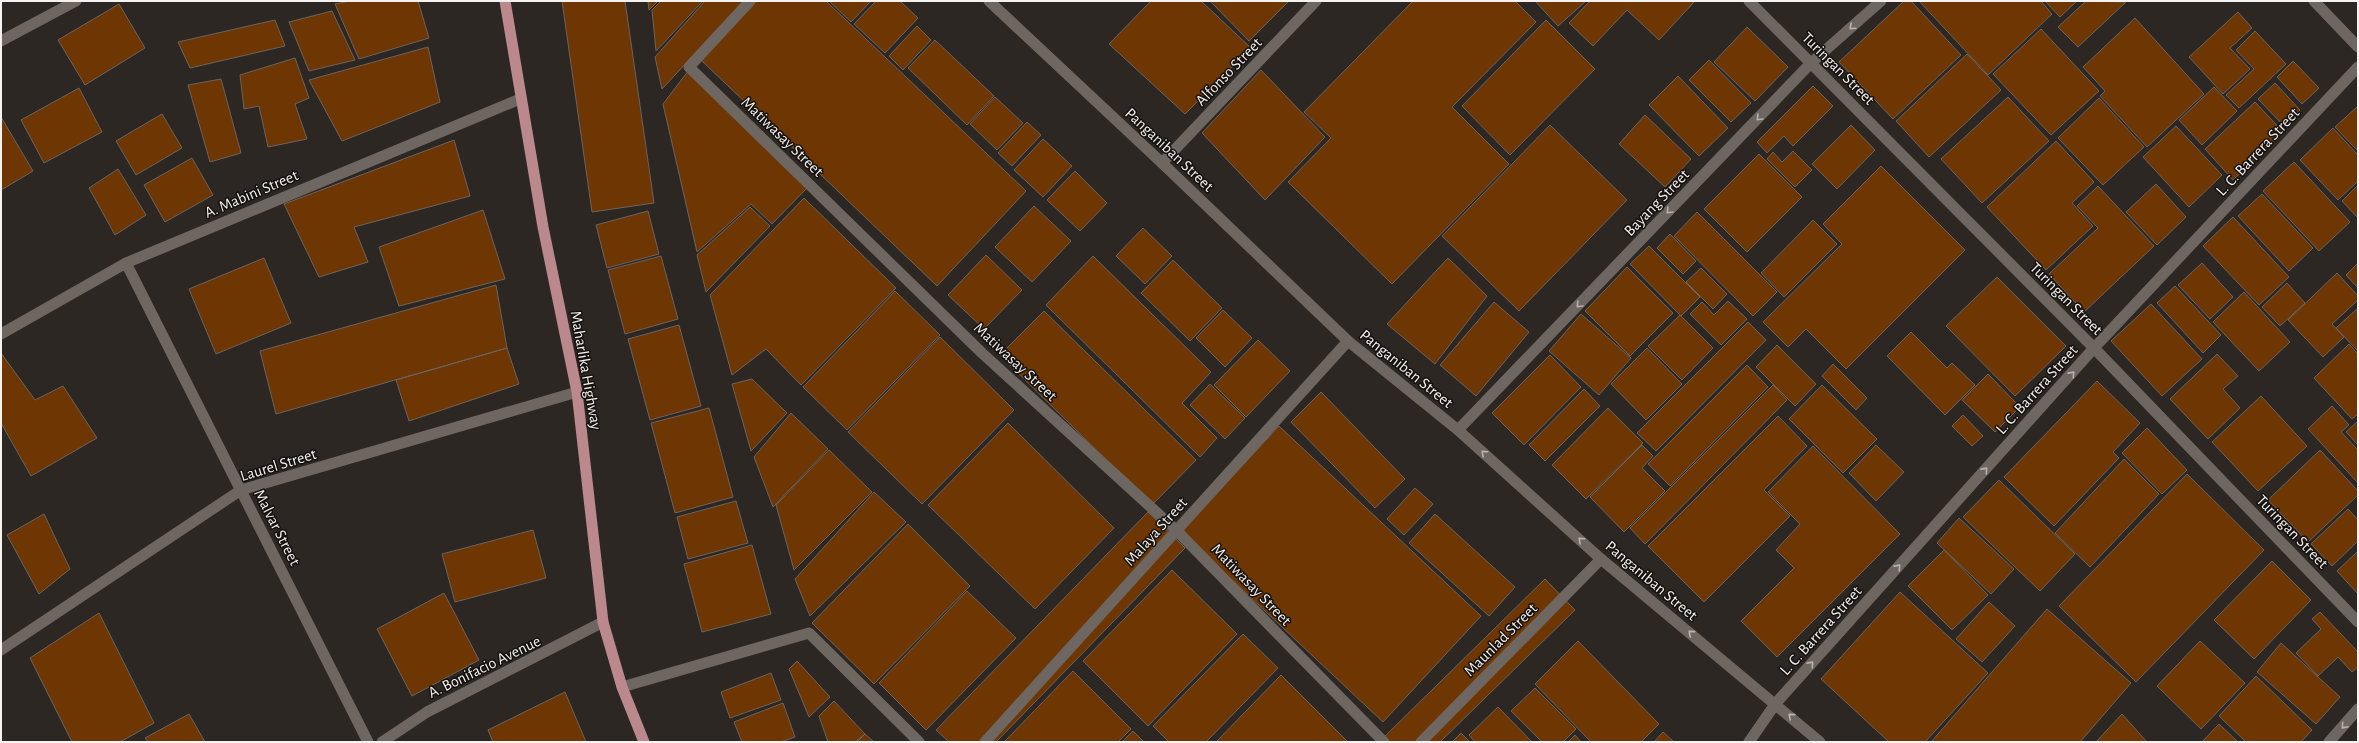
<svg xmlns="http://www.w3.org/2000/svg" width="2359" height="743" viewBox="0 0 2359 743" font-family="'Alegreya Sans',sans-serif">
<style>
.building{fill:#6e3602;stroke:#6b645f}
.lines{fill:none;stroke-linecap:round;stroke-linejoin:round}
.pedestrian{stroke:#6d6661;stroke-width:11}
.minor{stroke:#6d6661;stroke-width:11}
.tertiary{stroke:#6d6661;stroke-width:11}
.secondary{stroke:#6d6661;stroke-width:11}
.primary{stroke:#ba888d;stroke-width:11}
.oneway{stroke:#b8b3af}
.labels{text-anchor:middle;stroke-width:3;stroke-linejoin:round;paint-order:stroke}
.street-label{font-size:16px;fill:#f6f2ef;stroke:#13100e}
</style>
<rect width="100%" height="100%" fill="#2d2723"/>
<path class="building" d="M350,1H418L429,38L359,59L335,4Z
M562,1H625L654,203L592,212Z
M648,1H658L649,10Z
M661,1H703L656,51L652,10Z
M705,1H744L662,89L655,57Z
M757,1H826L1026,191L937,286L701,60Z
M829,1H871L851,22Z
M876,1H900L918,18L885,53L854,24Z
M1151,1H1201L1251,48L1185,114L1109,44Z
M1210,1H1289L1249,41Z
M1413,1H1515L1536,22L1452,107L1509,164L1392,284L1288,182L1331,138L1304,112Z
M1535,1H1586L1558,26Z
M1590,1H1695L1659,40L1627,10L1593,46L1569,23Z
M1904,1H1911L1961,55L1893,119L1839,62Z
M1919,1H2041L2052,14L1988,75Z
M2045,1H2077L2060,17Z
M2086,1L2126,2L2078,47L2058,27Z
M119,4L145,48L85,85L58,40Z
M332,11L355,60L309,71L289,22Z
M2238,12L2252,28L2230,48L2250,69L2223,94L2189,57Z
M2135,18L2204,94L2147,147L2100,96L2105,91L2083,67Z
M275,20L285,46L190,68L178,42Z
M1546,20L1595,69L1510,155L1462,106Z
M917,26L931,40L903,70L889,56Z
M1747,27L1788,67L1755,101L1714,62Z
M2041,29L2099,91L2051,135L1993,74Z
M2255,31L2286,64L2239,108L2226,95L2254,69L2236,50Z
M935,40L994,96L967,125L908,68Z
M428,47L440,102L342,141L309,80Z
M1967,54L2001,90L1929,157L1896,121Z
M295,58L309,98L295,104L307,139L268,147L259,106L244,109L240,75Z
M1709,60L1751,103L1731,122L1689,80Z
M2293,61L2319,88L2302,104L2277,77Z
M689,70L808,187L772,224L751,204L697,252L663,104Z
M1261,70L1325,137L1265,200L1202,133Z
M1678,76L1728,128L1699,156L1649,105Z
M221,79L241,153L210,162L188,85Z
M2275,83L2300,110L2284,126L2258,99Z
M1813,86L1833,106L1793,146L1784,136L1767,153L1757,142Z
M2214,87L2237,111L2202,145L2179,120Z
M79,88L102,132L44,163L21,120Z
M995,97L1023,123L997,150L970,124Z
M2008,97L2049,141L1982,203L1941,159Z
M2099,98L2144,147L2103,185L2058,138Z
M2255,102L2283,132L2233,180L2205,149Z
M2358,106V151L2335,127Z
M162,114L182,148L136,175L116,141Z
M1645,115L1691,159L1665,187L1619,144Z
M1,117L33,171L1,190Z
M1027,122L1041,135L1012,166L998,153Z
M1550,125L1627,200L1519,311L1442,236Z
M1851,125L1875,150L1837,189L1812,164Z
M2176,126L2222,175L2189,207L2143,157Z
M2333,128L2358,155V181L2338,200L2300,160Z
M1043,139L1072,166L1043,197L1014,170Z
M454,140L470,196L354,227L368,262L319,277L284,204Z
M2056,141L2094,182L2072,203L2093,226L2046,270L1987,207Z
M1793,151L1812,170L1795,187L1767,159L1773,152L1782,162Z
M1759,154L1802,197L1747,252L1704,209Z
M192,158L213,195L165,222L144,185Z
M2294,162L2350,222L2319,251L2263,191Z
M1881,166L1965,250L1846,369L1806,329L1788,347L1763,322L1842,244L1823,224Z
M118,169L146,215L115,235L89,188Z
M1075,171L1107,203L1080,231L1047,200Z
M2156,184L2186,217L2157,245L2126,212Z
M2358,185V218L2342,201Z
M2098,186L2154,246L2084,312L2049,274L2098,228L2077,206Z
M2262,194L2313,248L2289,271L2238,216Z
M804,198L896,288L801,385L766,349L732,375L710,295Z
M1034,206L1071,241L1032,282L995,247Z
M750,207L770,226L706,292L697,255Z
M483,210L505,279L399,306L379,247Z
M648,211L659,254L607,268L596,225Z
M1697,212L1777,292L1753,316L1674,236Z
M2233,217L2289,277L2259,305L2203,246Z
M1813,220L1837,244L1784,297L1761,273Z
M1143,228L1172,256L1145,284L1116,256Z
M1670,234L1696,261L1683,274L1657,248Z
M1649,246L1700,297L1681,316L1630,264Z
M986,255L1022,290L984,329L948,295Z
M661,256L678,319L625,334L608,270Z
M1093,256L1211,372L1182,403L1217,438L1200,457L1046,305Z
M264,258L291,323L216,354L189,289Z
M1448,258L1487,296L1435,364L1387,324Z
M1173,260L1222,308L1190,341L1141,293Z
M2202,263L2233,297L2210,319L2178,285Z
M2358,263V288L2346,275Z
M1627,267L1673,313L1630,356L1585,311Z
M1701,268L1727,294L1713,309L1686,282Z
M2337,273L2358,296V300L2332,324L2344,337L2323,357L2288,320Z
M1997,277L2066,346L2015,396L1946,326Z
M2287,283L2305,303L2280,326L2262,307Z
M496,285L507,348L276,414L260,351Z
M2175,286L2221,335L2203,353L2157,303Z
M895,291L940,335L847,430L803,387Z
M2244,292L2290,342L2259,371L2213,322Z
M1728,301L1747,319L1721,345L1690,314L1702,302L1714,315Z
M1494,302L1529,332L1476,396L1440,365Z
M2151,304L2202,359L2162,396L2111,341Z
M2358,308V351L2336,328Z
M1223,310L1252,338L1225,367L1196,338Z
M1044,311L1196,460L1152,505L1000,355Z
M1581,314L1631,358L1599,395L1549,351Z
M1680,315L1713,348L1682,380L1648,346Z
M1748,322L1766,340L1656,451L1637,433Z
M679,325L701,406L650,420L628,339Z
M1911,332L1947,368L1952,363L1975,385L1945,415L1887,356Z
M940,337L1014,410L922,504L848,432Z
M1258,340L1290,371L1246,417L1214,385Z
M2349,344L2358,354V414L2352,419L2314,378Z
M1777,345L1816,384L1795,406L1756,367Z
M507,348L519,384L409,421L396,380Z
M1647,348L1682,384L1646,420L1611,384Z
M1,353L35,400L63,386L97,438L31,476L1,423Z
M2217,354L2238,376L2223,389L2240,408L2208,439L2170,399Z
M1550,355L1581,387L1524,445L1492,413Z
M1833,364L1867,398L1856,410L1822,376Z
M1747,365L1768,387L1670,486L1648,464Z
M1988,374L2020,407L1995,432L1962,400Z
M752,379L787,413L751,451L732,384Z
M2097,381L2140,423L2113,452L2119,458L2054,526L2004,477Z
M1210,384L1245,418L1225,439L1190,405Z
M1773,385L1787,400L1645,544L1630,528Z
M1822,385L1877,439L1843,473L1789,419Z
M1584,389L1600,406L1545,461L1529,445Z
M1321,392L1405,479L1375,508L1291,422Z
M2261,396L2307,446L2258,491L2212,442Z
M2332,406L2349,425L2341,432L2358,450V483L2308,429Z
M709,408L733,497L675,513L651,423Z
M1608,408L1643,443L1586,499L1552,465Z
M791,413L828,449L773,507L754,457Z
M1963,415L1983,436L1972,446L1952,426Z
M1778,416L1807,446L1764,490L1790,516L1704,602L1648,546Z
M2358,421V445L2346,432Z
M1008,423L1114,528L1035,609L928,505Z
M1279,426L1481,616L1383,722L1181,532Z
M2147,428L2187,470L2162,494L2122,453Z
M1642,445L1653,456L1642,468L1665,491L1624,532L1590,497Z
M1876,445L1904,472L1876,501L1849,473Z
M1813,446L1900,534L1777,657L1741,621L1794,568L1776,550L1800,524L1768,492Z
M829,450L872,492L794,570L776,505Z
M2320,450L2358,491V495L2308,542L2268,500Z
M2124,459L2159,494L2090,567L2055,533Z
M2187,474L2264,550L2136,682L2059,606Z
M1999,480L2075,554L2040,591L1963,517Z
M1415,488L1433,504L1404,535L1387,519Z
M874,492L906,522L810,616L795,579Z
M736,501L748,543L688,559L677,517Z
M2348,509L2358,520V541L2332,566L2311,544Z
M1148,512L1185,548L996,742H949L936,730Z
M44,514L70,569L39,594L7,535Z
M1435,514L1515,587L1489,616L1409,543Z
M1959,518L2014,569L1991,594L1937,543Z
M908,524L970,586L874,684L812,623Z
M533,530L546,578L455,602L442,554Z
M752,545L771,614L702,632L684,564Z
M1944,550L1988,595L1952,630L1908,586Z
M2358,551V594L2337,571Z
M2272,561L2311,600L2254,659L2214,620Z
M1172,570L1237,634L1148,726L1083,661Z
M1545,579L1575,610L1440,742H1379Z
M967,591L1016,638L926,730L879,683Z
M1900,592L1988,673L1925,742H1889L1821,679Z
M444,593L479,660L412,696L377,629Z
M1989,602L2015,626L1982,662L1956,639Z
M2047,609L2131,683L2080,742H1931Z
M2320,612L2358,652V667L2352,672L2338,657L2318,676L2296,653L2321,629L2312,619Z
M99,613L154,723L120,742H72L30,658Z
M1243,634L1278,668L1206,742H1169L1153,726Z
M1578,641L1659,724L1641,742H1591L1535,684Z
M2200,641L2245,683L2201,729L2157,686Z
M2281,643L2340,697L2316,724L2257,672Z
M797,661L830,697L809,717L789,669Z
M1073,671L1131,729L1118,742H1004Z
M771,673L781,700L730,718L721,692Z
M1281,675L1348,742H1216Z
M2256,676L2312,730L2301,742H2246L2219,716Z
M1535,688L1576,729L1563,742H1542L1511,711Z
M565,692L586,742H493L488,730Z
M834,701L865,734L855,742H828L819,716Z
M783,703L795,737L781,742H742L734,722Z
M1498,707L1532,742H1475L1469,735Z
M189,714L205,742H148L145,738Z
M2122,714L2147,742H2096Z
M2219,724L2238,742H2202Z
M1133,731L1144,742H1122Z
M1663,732L1674,742H1654Z
M1461,733L1470,742H1452Z
M865,734L874,742H857Z
M1575,735L1581,742H1568Z"/>
<g class="lines">
<path class="pedestrian" d="M750,1L689,67L982,353L1177,531L1384,742
M622,687L809,633L919,742
M985,742L1348,341
M1421,742L1601,559"/>
<path class="minor" d="M1749,1L2094,348L2358,622
M1,41L76,1
M1162,163L1316,1
M126,263L368,742
M1,334L126,263L520,99
M1458,430L1811,63L1881,1
M382,742L427,712L603,622
M2329,742L2358,709"/>
<path class="tertiary" d="M989,1L1162,163L1348,341L1458,430L1601,559L1820,742
M1,650L241,490L577,392
M1749,742L1776,703L2094,348L2358,67"/>
<path class="secondary" d="M2314,1L2358,47"/>
<path class="primary" d="M505,1L543,227L577,392L603,622L622,687L644,742"/>
</g>
<defs><path id="oneway-chevron" d="M-2-3.5L2.5 0L-2 3.5" fill="none" stroke-width="1.6" stroke-linecap="round" stroke-linejoin="round"/></defs>
<g class="oneway">
<use href="#oneway-chevron" transform="translate(1852 27) rotate(138)"/>
<use href="#oneway-chevron" transform="translate(1759 118) rotate(134)"/>
<use href="#oneway-chevron" transform="translate(1669 211) rotate(134)"/>
<use href="#oneway-chevron" transform="translate(1579 305) rotate(134)"/>
<use href="#oneway-chevron" transform="translate(2072 374) rotate(-48)"/>
<use href="#oneway-chevron" transform="translate(1484 453) rotate(-138)"/>
<use href="#oneway-chevron" transform="translate(1985 470) rotate(-48)"/>
<use href="#oneway-chevron" transform="translate(1581 540) rotate(-138)"/>
<use href="#oneway-chevron" transform="translate(1898 567) rotate(-48)"/>
<use href="#oneway-chevron" transform="translate(1691 633) rotate(-140)"/>
<use href="#oneway-chevron" transform="translate(1811 664) rotate(-48)"/>
<use href="#oneway-chevron" transform="translate(1791 716) rotate(-139)"/>
<use href="#oneway-chevron" transform="translate(2344 726) rotate(131)"/>
</g>
<g class="labels">
<g class="street-label">
<text transform="translate(1839 68) rotate(45)" y="6">Turingan Street</text>
<text transform="translate(1228 71) rotate(-46)" y="6">Alfonso Street</text>
<text transform="translate(783 136) rotate(44)" y="6">Matiwasay Street</text>
<text transform="translate(1170 149) rotate(43)" y="6">Panganiban Street</text>
<text transform="translate(2257 151) rotate(-47)" y="6">L. C. Barrera Street</text>
<text transform="translate(251 193) rotate(-23)" y="6">A. Mabini Street</text>
<text transform="translate(1656 202) rotate(-46)" y="6">Bayang Street</text>
<text transform="translate(2067 298) rotate(45)" y="6">Turingan Street</text>
<text transform="translate(1016 361) rotate(43)" y="6">Matiwasay Street</text>
<text transform="translate(1407 368) rotate(39)" y="6">Panganiban Street</text>
<text transform="translate(587 370) rotate(80)" y="6">Maharlika Highway</text>
<text transform="translate(2036 389) rotate(-48)" y="6">L. C. Barrera Street</text>
<text transform="translate(278 464) rotate(-17)" y="6">Laurel Street</text>
<text transform="translate(278 527) rotate(63)" y="6">Malvar Street</text>
<text transform="translate(1155 531) rotate(-48)" y="6">Malaya Street</text>
<text transform="translate(2293 531) rotate(46)" y="6">Turingan Street</text>
<text transform="translate(1652 580) rotate(40)" y="6">Panganiban Street</text>
<text transform="translate(1252 584) rotate(46)" y="6">Matiwasay Street</text>
<text transform="translate(1820 630) rotate(-48)" y="6">L. C. Barrera Street</text>
<text transform="translate(1500 639) rotate(-45)" y="6">Maunlad Street</text>
<text transform="translate(484 666) rotate(-26)" y="6">A. Bonifacio Avenue</text>
</g>
</g>
<rect width="2359" height="743" fill="none" stroke="#f6f2ef" stroke-width="4"/>
</svg>
